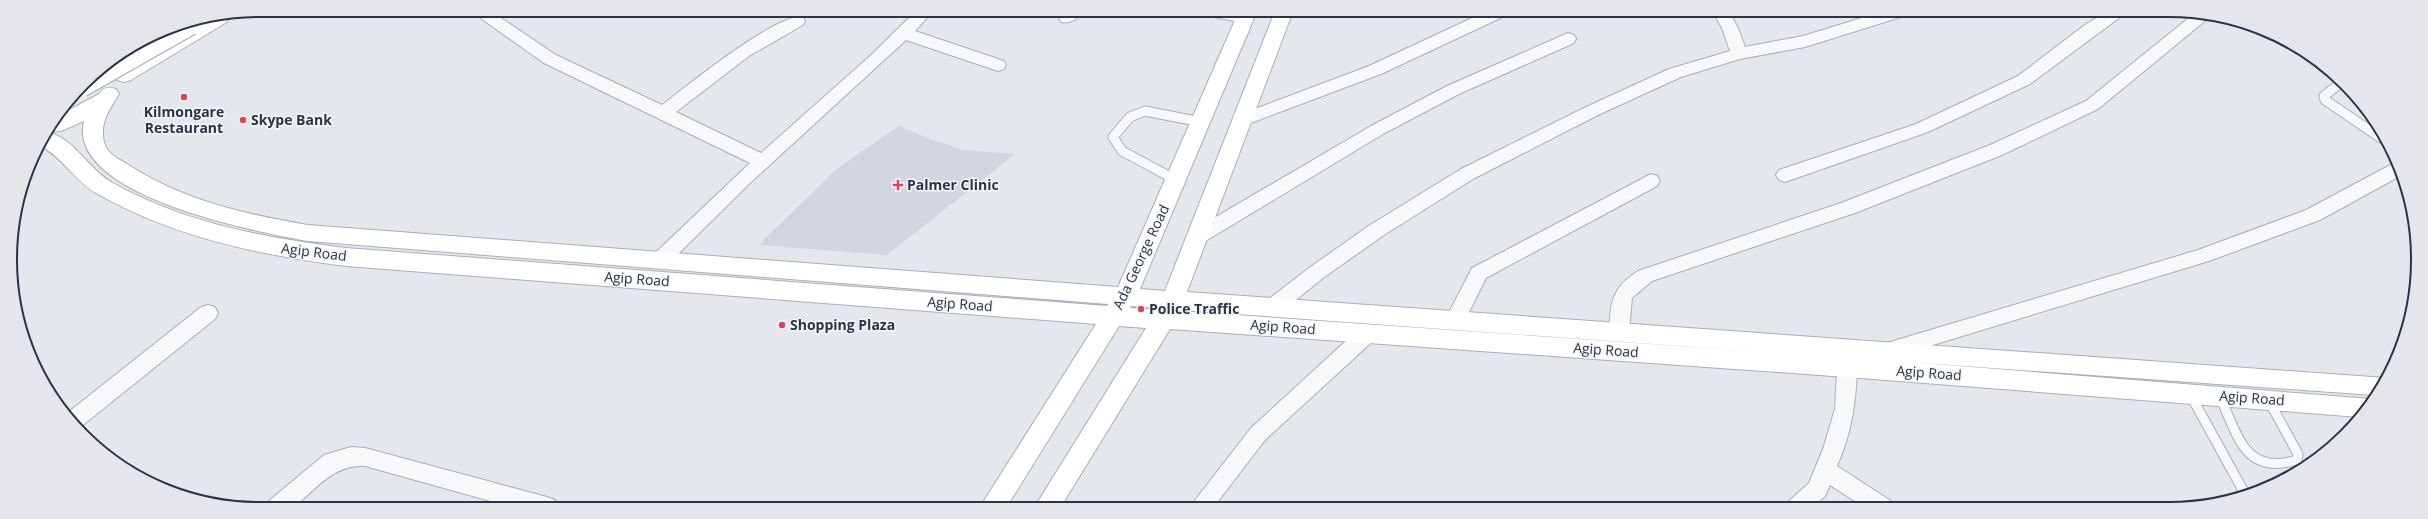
<svg xmlns="http://www.w3.org/2000/svg" width="2428" height="519" viewBox="0 0 2428 519" font-family="'Open Sans',sans-serif">
<style>
.built{fill:#d2d6de}
.lines{fill:none;stroke-linecap:round;stroke-linejoin:round}
.lane-casing{stroke:#a9aeb7;stroke-width:11}
.street-casing{stroke:#a9aeb7;stroke-width:2}
.secondary-casing{stroke:#a9aeb7;stroke-width:2}
.lane{stroke:#f7f8fa;stroke-width:9}
.street{fill:#f7f8fa;fill-rule:evenodd}
.secondary{fill:#fff;fill-rule:evenodd}
.primary-bridge-casing{stroke:#a3abb8;stroke-width:24;stroke-linecap:butt}
.primary-bridge{stroke:#fff;stroke-width:22}
.poi-dot{fill:#d1495b;stroke:#f4f6f9;stroke-width:1.5}
.labels{text-anchor:middle;stroke-width:3;stroke-linejoin:round;paint-order:stroke}
.poi-label{font-size:14px;font-weight:bold;fill:#2b3445;stroke:#f4f6f9;text-anchor:start}
.street-label{font-size:14px;fill:#2b3445;stroke:#f4f6f9}
.rim{fill:none;stroke:#2b3445;stroke-width:2}
</style>
<rect width="100%" height="100%" fill="#e4e7ec"/>
<path class="built" d="M899,126L933,140L963,150L1015,154L887,255L759,245L835,170Z"/>
<g class="lines">
<g class="lane-casing">
<path id="lane" d="M2339,84L2324,96L2325,100L2381,138
M1176,180L1122,151L1113,137L1130,117L1145,111L1201,122
M2190,394L2245,494
M2220,397C2238,435 2244,476 2297,460L2298,454L2269,401"/>
</g>
<g class="street-casing">
<path id="street" d="M469,10H489L556,55L662,105C684,88 779,11 803,17L805,21L803,25L749,56L676,112L761,153L870,56L916,11H933L915,31L1004,61L1006,65L1004,69L998,71L906,40L749,184L666,266L659,268L652,266L649,261L652,256L750,163L544,63Z
M1065,11H1083C1078,19 1071,24 1061,22L1059,18Z
M1201,11H1237L1251,14L1253,18L1251,22L1245,23L1203,15Z
M1487,11H1509L1507,15L1381,74L1248,124L1242,126L1236,124L1233,120L1236,116L1369,66Z
M1713,12H1729L1738,28L1745,47L1803,36L1881,12H1906L1904,16L1805,47L1740,59L1681,77L1598,115L1473,179L1384,235L1323,278L1280,313L1273,315L1266,313L1263,307L1266,301L1309,268L1370,225L1461,169L1586,107L1669,69L1730,51L1722,28Z
M2107,12H2127L2030,84L1928,132L1785,182L1779,180L1776,175L1779,170L1916,124L2018,76L2086,24Z
M2196,12L2211,16L2098,109L2002,155L1855,213L1652,281L1632,298L1629,331L1626,337L1619,339L1612,337C1609,330 1609,326 1610,319C1611,295 1619,283 1638,271L1841,203L1990,145L2086,101Z
M1568,33L1574,35L1576,39L1574,43L1459,94L1383,134L1204,242L1197,244L1190,242L1188,237L1190,232L1371,126L1447,86Z
M2394,163L2400,176L2320,220L2209,261L1890,358L1883,356L1880,350L1883,344L1890,342L2198,250L2306,210Z
M1651,174L1657,176L1660,181L1657,186L1486,278L1462,326L1455,328L1448,326L1445,320L1472,268Z
M208,305L215,307L218,313L215,319L78,429L72,424L66,414L201,307Z
M1367,326L1374,328L1377,334L1374,340L1265,440L1213,508H1189L1251,428L1360,328Z
M1848,343L1855,345L1858,351C1856,395 1855,425 1837,466L1891,501L1894,508H1865L1830,485L1825,496L1812,508H1786L1789,501L1809,483L1823,449L1835,409L1838,351L1841,345Z
M351,447L365,448L547,497L555,500L558,507H512L365,466C334,464 317,488 294,507H267L270,500L324,455Z"/>
</g>
<g class="secondary-casing">
<path id="secondary" d="M1239,11H1257L1140,289L1165,291L1275,11H1293L1187,292L2386,378L2374,395L1908,362L2372,399L2359,417L1847,377L1170,329L1060,508H1034L1146,328L1119,326L1006,508L980,507L1096,324L346,266C259,255 173,237 96,193C75,181 63,158 41,146L50,133C75,140 89,169 111,182C184,223 264,238 346,248L1107,306L1108,304L308,241C257,232 66,196 84,121L61,131L50,132L62,114L99,94C104,87 108,87 116,89L119,94C109,110 98,125 105,145C108,154 119,159 127,164C182,200 244,214 308,225L1118,287ZM1131,306L1158,308L1157,310L1130,308ZM1180,310L1764,352L1179,311Z
M228,16L227,22L131,80L124,82L117,80L114,75L117,70L199,22Z"/>
</g>
<use href="#lane" class="lane"/>
<use href="#street" class="street"/>
<use href="#secondary" class="secondary"/>
<g class="primary-bridge-casing">
<path id="primary-bridge" d="M81,86L190,24"/>
</g>
<use href="#primary-bridge" class="primary-bridge"/>
</g>
<g class="poi-dot">
<circle cx="184" cy="97" r="4"/>
<circle cx="243" cy="120" r="4"/>
<path d="M896 179h4v4h4v4h-4v4h-4v-4h-4v-4h4z"/>
<circle cx="1141" cy="309" r="4"/>
<circle cx="782" cy="325" r="4"/>
</g>
<g class="labels">
<g class="poi-label">
<text x="184" y="117" text-anchor="middle">Kilmongare<tspan x="184" dy="16">Restaurant</tspan></text>
<text x="251" y="125">Skype Bank</text>
<text x="907" y="190">Palmer Clinic</text>
<text x="1149" y="314">Police Traffic</text>
<text x="790" y="330">Shopping Plaza</text>
</g>
<g class="street-label">
<text transform="translate(314 252) rotate(7)" y="5">Agip Road</text>
<text transform="translate(1141 257) rotate(-65)" y="5">Ada George Road</text>
<text transform="translate(637 279) rotate(4)" y="5">Agip Road</text>
<text transform="translate(960 304) rotate(4)" y="5">Agip Road</text>
<text transform="translate(1283 327) rotate(4)" y="5">Agip Road</text>
<text transform="translate(1606 350) rotate(4)" y="5">Agip Road</text>
<text transform="translate(1929 373) rotate(4)" y="5">Agip Road</text>
<text transform="translate(2252 398) rotate(4)" y="5">Agip Road</text>
</g>
</g>
<path d="M0 0H2428V519H0ZM259 17H2169A242 242 0 0 1 2411 259V260A242 242 0 0 1 2169 502H259A242 242 0 0 1 17 260V259A242 242 0 0 1 259 17Z" fill="#e4e6eb" fill-rule="evenodd"/>
<path class="rim" d="M259 17H2169A242 242 0 0 1 2411 259V260A242 242 0 0 1 2169 502H259A242 242 0 0 1 17 260V259A242 242 0 0 1 259 17Z"/>
</svg>
